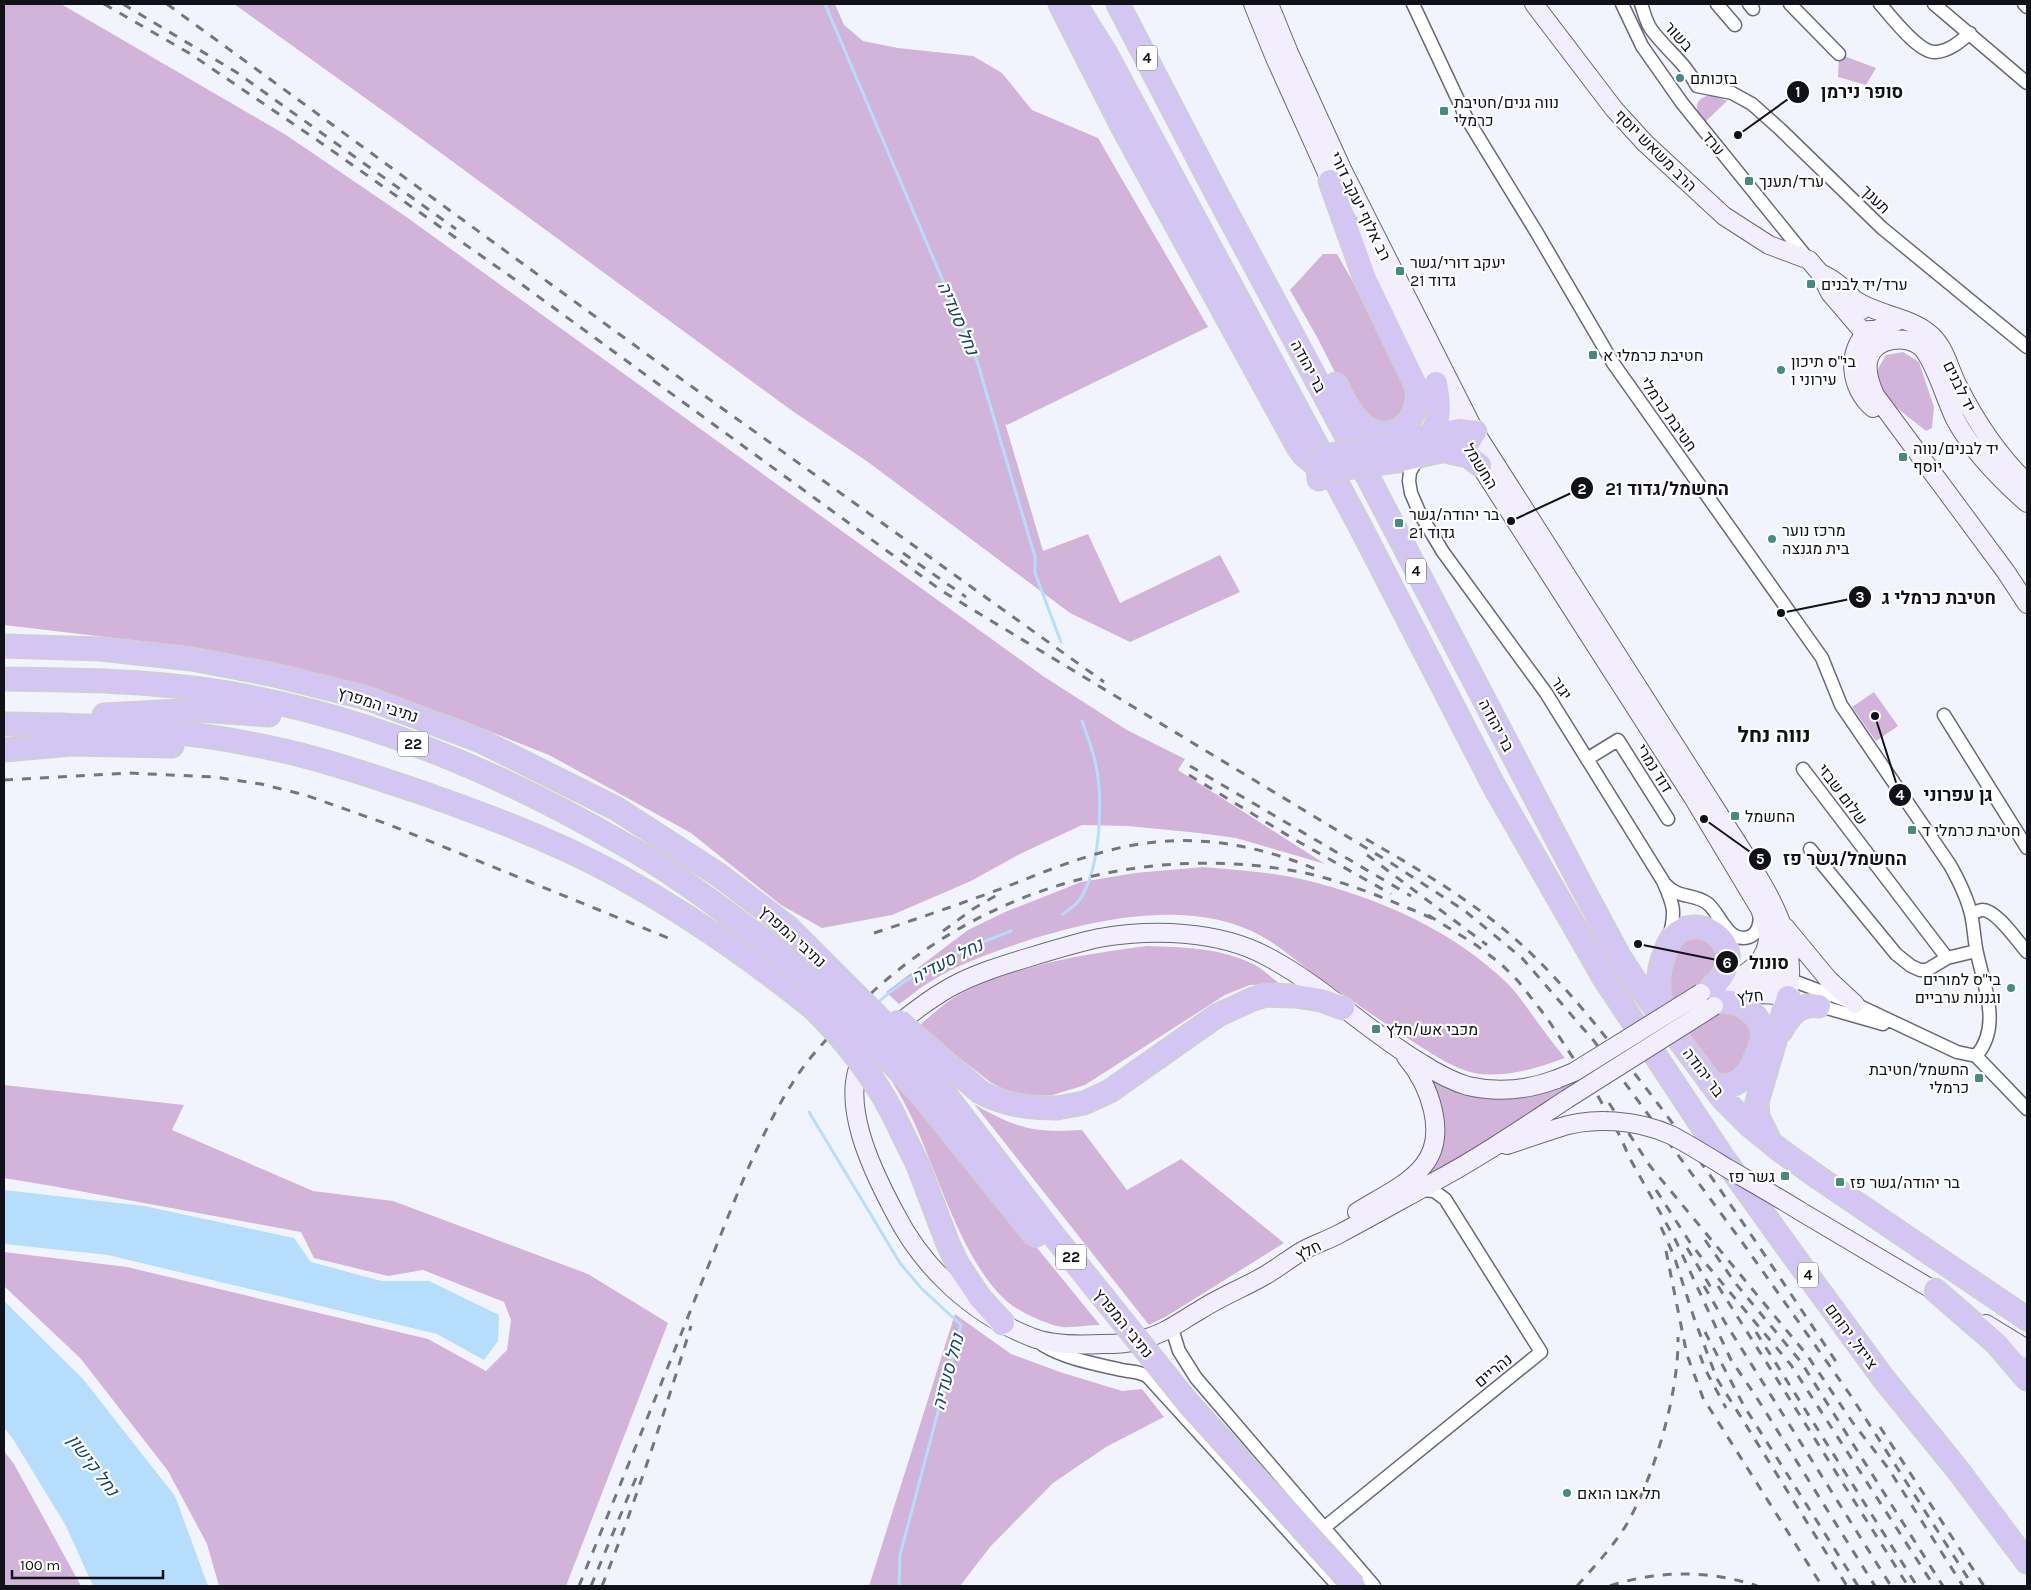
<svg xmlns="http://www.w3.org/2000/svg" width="2031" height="1590" viewBox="0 0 2031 1590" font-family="Karla,Heebo,sans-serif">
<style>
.green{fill:#d2b4db}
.water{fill:#b6ddfb}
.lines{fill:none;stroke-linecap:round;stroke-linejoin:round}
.stream{stroke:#b6ddfb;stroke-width:3}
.street-casing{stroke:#66687c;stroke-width:15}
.secondary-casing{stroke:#66687c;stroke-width:20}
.highway-casing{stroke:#cfcfd1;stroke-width:25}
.street{stroke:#fff;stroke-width:12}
.secondary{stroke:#f2eefb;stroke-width:18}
.highway{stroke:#d4c6f3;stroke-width:22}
.rail{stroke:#74767e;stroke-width:3;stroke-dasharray:9 9;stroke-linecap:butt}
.secondary-bridge-casing{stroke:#66687c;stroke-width:20;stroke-linecap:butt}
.highway-bridge-casing{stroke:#cfcfd1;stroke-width:25;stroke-linecap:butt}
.secondary-bridge{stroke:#f2eefb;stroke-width:18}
.highway-bridge{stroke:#d4c6f3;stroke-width:22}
.poi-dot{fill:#468b82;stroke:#fff;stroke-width:2}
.labels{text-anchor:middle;stroke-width:4.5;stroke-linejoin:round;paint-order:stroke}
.shield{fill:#fff;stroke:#58585e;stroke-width:1}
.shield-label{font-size:15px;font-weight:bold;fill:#101119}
.street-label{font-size:16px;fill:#101119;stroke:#fff}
.poi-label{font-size:16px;fill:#101119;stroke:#fff;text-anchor:start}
.water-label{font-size:18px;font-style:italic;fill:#134566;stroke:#fff}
.district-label{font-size:21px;font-weight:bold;fill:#101119;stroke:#fff}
.leader{fill:none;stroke:#101119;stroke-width:2}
.callout-dot{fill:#101119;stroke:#fff;stroke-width:2}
.mark-label{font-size:15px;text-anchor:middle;font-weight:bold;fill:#fff}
.callout-label{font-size:18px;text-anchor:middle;font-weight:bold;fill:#101119;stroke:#fff;stroke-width:4.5;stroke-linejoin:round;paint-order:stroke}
</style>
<rect width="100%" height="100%" fill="#f2f4fd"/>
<path class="green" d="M4,4H61L286,135L405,216L1043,676L1127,730L1185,759L1178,770L1325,864L1236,838L1199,833L1128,826L1082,825L1020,854L971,881L892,915L822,928L781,905L691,833L549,755L461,720L397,697L306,672L173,645L4,625Z
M234,4H835L844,25L863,41L898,48L973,56L1002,73L1032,110L1098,138L1208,327L1007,425L1005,423L1043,551L1088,534L1120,603L1220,555L1240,592L1130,642L1070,613L868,462L791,410L400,123Z
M1839,54L1876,68L1866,85L1838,77Z
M1711,95L1727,101L1705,122C1694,111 1693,98 1711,95Z
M1323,254H1337L1404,371L1414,398L1390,429L1351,404L1317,337L1290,290Z
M1903,352L1919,362L1934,407L1932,428L1926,431L1887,400L1874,382L1876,372L1886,355Z
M1874,692L1898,726L1876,741L1852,707Z
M1203,867C1237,870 1272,872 1305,880C1380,898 1454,931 1509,985C1516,992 1522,1001 1528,1009C1540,1026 1552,1042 1565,1058C1538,1068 1508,1077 1480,1074C1457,1071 1434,1055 1415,1043C1379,1020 1344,995 1309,970C1294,959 1279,946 1263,937C1191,896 1090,920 1017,944C988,954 956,965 930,982C919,988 910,997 899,1004L886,992L968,930L1005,912L1081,882L1135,873Z
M1691,934L1719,944L1717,975L1671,1004L1664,961Z
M1148,946C1184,947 1222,948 1255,965C1264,970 1272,978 1280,984L1250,985L1225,995L1085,1085L1053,1095L1030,1096L1009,1092L990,1082L919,1026C928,1018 937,1010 946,1003C995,968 1089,953 1148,946Z
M1725,1006L1758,1027L1749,1063L1720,1081L1682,1030Z
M876,1054L927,1113L1100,1325C1088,1325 1074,1328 1062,1327C1048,1325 1022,1313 1010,1304C962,1265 937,1169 910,1114C900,1093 887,1074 876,1054Z
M1420,1071L1463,1089L1578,1075L1582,1083L1396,1200L1435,1150Z
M4,1085L184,1105L172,1130L313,1191L393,1201L588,1274L668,1323L566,1586H219L207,1544L168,1471L81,1359L4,1286V1252L127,1267L428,1339L486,1371L507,1350L511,1320L504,1302L423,1270L388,1276L314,1258L301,1232L52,1186L4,1178Z
M974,1104C1015,1128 1034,1133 1082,1130L1127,1190L1181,1159L1284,1243L1167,1316L1149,1325Z
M955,1314L1011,1354L1060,1372L1122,1391L1142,1389L1164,1417L1106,1447L1053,1483L990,1547L960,1586H869Z
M4,1451L14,1464L81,1586H4Z"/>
<path class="water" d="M4,1190L144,1206L294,1238L311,1262L381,1281H429L499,1315L498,1341L484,1360L437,1334L108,1255L4,1244Z
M4,1301L83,1379L175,1496L208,1586H93L66,1526L13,1439L4,1428Z"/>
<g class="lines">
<path class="stream" d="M825,4L977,361L1035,557V573L1061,642
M1063,914C1070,909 1078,904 1082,896C1101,863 1104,794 1094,757C1091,745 1086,733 1082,721
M876,1004C915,968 962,950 1011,931
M809,1112L900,1263L921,1288L961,1325L900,1555L899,1586"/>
<g class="street-casing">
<path id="street" d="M1413,4L1466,117L1537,233L1613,363L1822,658L1841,705L1950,865C1959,881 1967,897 1971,914C1974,927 1974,940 1977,953C1984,986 2002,1027 1976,1056
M1622,4L1642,46L1682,103L1808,259
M1641,4C1644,12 1646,22 1651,29C1666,50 1686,63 1697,86
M1717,4L1735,25
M1749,4L1753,9
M1790,4L1839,54
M1880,4C1891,16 1919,54 1936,52C1949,51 1960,42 1970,33
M1934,4L2027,83
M2024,4L2027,7
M1697,86L1732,93L1752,104L1780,129L1882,228L2027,347
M1419,457L1410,472L1409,481L1411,493L1420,514L1443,552L1546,693L1663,881C1674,906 1676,911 1669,938
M1944,715L2027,848
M1587,759L1618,740L1668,819
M1803,769L1947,958
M1810,849L1896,954L1911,966L1920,970H1927L1947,958L1976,951
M1665,884C1678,899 1693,893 1707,903C1720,912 1727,944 1749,937C1758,934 1760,922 1760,914
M1971,914C1975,913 1979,910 1982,910C1996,909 2018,942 2027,952
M1791,980L1855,1004L1957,1052L1976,1056L2027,1109
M1813,1004L1883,1024
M1172,1329L1179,1351L1196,1378L1374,1586
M1043,1345C1066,1359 1096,1364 1122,1370C1131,1372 1140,1371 1148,1377L1338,1586
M1325,1527L1541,1352L1445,1199L1434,1191L1420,1190"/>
</g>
<g class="secondary-casing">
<path id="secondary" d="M1253,4L1275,58L1336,193
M1269,4L1289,53L1342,169L1475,432L1745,855C1773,901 1798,940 1788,997C1766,993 1743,993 1722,1001
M1534,4L1614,109L1645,143L1724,216L1769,245L1809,260L1820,273L1830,293L1865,334
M1357,233L1467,445L1694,799L1760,909L1771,942L1775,969L1772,994
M1820,273C1838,281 1851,294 1862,310
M1855,300C1879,316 1915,317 1934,338C1946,351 1950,371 1958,386C1976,422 1998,455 2027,483
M1873,408C1850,389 1845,351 1869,330H1876L1885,325L1901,320
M2027,503C2002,481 1971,449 1955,419C1946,401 1934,359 1921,347C1907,334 1875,338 1869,358C1865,370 1870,384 1875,395L2006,572L2027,604
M1785,927L1828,979L1855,1004
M1737,979C1753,969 1767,958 1768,938
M1710,988C1735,978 1759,977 1785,980
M891,1030C910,1014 928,1000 949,988C974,974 1003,965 1030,957C1053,950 1076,943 1099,938C1152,929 1217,930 1266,956C1322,985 1367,1031 1421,1063C1435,1072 1451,1081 1468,1086C1498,1093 1528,1090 1557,1079
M865,1054C836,1098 873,1172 895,1213C923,1268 972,1314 1031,1337C1050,1345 1082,1345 1102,1344C1115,1344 1128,1344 1140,1340C1165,1334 1179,1322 1200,1310C1220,1297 1243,1288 1264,1276C1278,1268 1290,1258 1304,1250C1315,1244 1328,1240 1339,1234C1371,1217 1401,1200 1432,1183C1479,1158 1523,1128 1567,1099
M1507,1145L1558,1128
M1800,1211L1945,1297
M1357,1212C1379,1198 1407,1186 1423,1166C1449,1135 1429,1084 1406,1057
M1986,1324L2027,1349"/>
</g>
<g class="highway-casing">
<path id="highway" d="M1060,4L1123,128L1298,447L1303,454L1318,467L1319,479
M1075,4L1105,52L1360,526L1494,786L1604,978L1722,1156L1793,1255L1883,1378L1957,1469L2027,1562
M1118,4L1212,185L1347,437L1582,887L1619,956L1636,982L1723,1099L1749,1125L1781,1151L1822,1180L2027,1319
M1330,181L1365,279L1417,387C1421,419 1395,447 1364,426C1351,416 1343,398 1336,384
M1429,436C1443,421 1439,401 1436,383
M1394,444L1459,430L1475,432L1467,445L1397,461
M1445,451L1468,456L1480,465
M4,646L100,649L192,659L275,675L367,698L481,741L617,809L719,875L789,928
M4,679C70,680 135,680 200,689C350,709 494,769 623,844C677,874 726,913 775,949
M104,715L199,710L269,715
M4,724C92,725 179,728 266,747C316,757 366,774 414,790C483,814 553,840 617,875C686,913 752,959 813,1008
M4,750L72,744L172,746
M1722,1001C1743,1002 1761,1014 1763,1036
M1665,1015C1658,996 1656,975 1664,955C1667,947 1670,938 1678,932C1706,913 1754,951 1711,988
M1781,1031C1790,1015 1800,1003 1819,1006
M1710,1082C1741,1096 1753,1067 1761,1044
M1057,1108L1084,1103L1110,1091L1218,1015L1253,999L1266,995L1295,996L1321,1000L1343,1008
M891,1110L918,1165L948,1244L958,1265L980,1298L1003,1323
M1768,1137L1758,1117L1757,1102L1788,997
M1935,1290L1996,1343L2027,1379"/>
</g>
<use href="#street" class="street"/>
<use href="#secondary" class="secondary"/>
<use href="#highway" class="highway"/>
<path class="rail" d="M104,4L189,53L317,140L517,281L942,591L1391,863L1465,911L1522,958L1594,1041L1742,1242L1851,1396L1973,1586
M123,4L236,72L456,229
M167,4L652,358L1104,682
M903,553L966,597
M1190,766L1411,896
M1189,775L1292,838L1391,894
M4,780L129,773L214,777L261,784L305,795L390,825L668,938
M1366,839C1420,870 1476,903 1522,945C1561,981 1594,1022 1627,1064C1703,1159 1769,1262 1837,1363
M1367,855L1487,945
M1428,915L1476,945L1501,964L1518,981L1547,1018L1598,1096L1621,1138L1629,1157L1675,1239L1731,1360L1755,1395L1875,1586
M943,931L973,909L997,895
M874,933C917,919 960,904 1003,888C1047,871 1093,851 1140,844C1202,834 1266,847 1322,872
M1609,1103L1650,1166L1807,1355L1853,1423L1888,1468L1963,1586
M1656,1190L1689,1241L1707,1265L1791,1365L1934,1586
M1661,1227L1674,1256L1695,1321L1717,1379L1847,1586
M1705,1240L1736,1284L1801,1362L1943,1586
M1687,1248L1713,1291
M1666,1251L1687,1355L1703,1398L1822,1586
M1704,1286L1726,1324L1891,1586
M1718,1286L1908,1586
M1705,1332L1744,1406L1858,1586
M1756,1332L1917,1586
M1700,1355L1705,1369L1726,1408
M1880,1427L1984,1586
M579,1586C620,1485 661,1385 701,1284C730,1214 755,1140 797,1076C809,1058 824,1042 838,1027C953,898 1126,841 1295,871C1344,880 1389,900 1434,919
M591,1586L638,1473
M602,1586C636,1501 664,1414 691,1326
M1577,1586C1594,1567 1611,1549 1625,1527C1654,1478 1679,1394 1678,1337
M1610,1586C1657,1570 1710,1570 1757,1586"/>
<g class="secondary-bridge-casing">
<path id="secondary-bridge" d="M1557,1079L1574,1072L1701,993
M1567,1099L1714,1006
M1558,1128C1592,1116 1638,1120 1671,1135C1690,1145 1709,1157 1727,1168C1751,1182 1776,1196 1800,1211"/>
</g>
<g class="highway-bridge-casing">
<path id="highway-bridge" d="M1394,444L1330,455L1322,460L1318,467L1341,469L1397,461
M789,928L881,1020L935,1081L1054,1236L1189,1404L1354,1586
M775,949L853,1022L920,1093L1036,1237
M813,1008C844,1039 870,1071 891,1110
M898,1021L980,1092C1005,1105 1029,1108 1057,1108"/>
</g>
<use href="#secondary-bridge" class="secondary-bridge"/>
<use href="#highway-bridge" class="highway-bridge"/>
</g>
<g class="poi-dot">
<circle cx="1680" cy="78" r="5"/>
<rect x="1439" y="106" width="10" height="10" rx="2.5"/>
<rect x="1744" y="176" width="10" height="10" rx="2.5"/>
<rect x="1395" y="266" width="10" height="10" rx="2.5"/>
<rect x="1806" y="279" width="10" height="10" rx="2.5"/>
<rect x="1588" y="350" width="10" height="10" rx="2.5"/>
<circle cx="1781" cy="370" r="5"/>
<rect x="1898" y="452" width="10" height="10" rx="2.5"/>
<rect x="1394" y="518" width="10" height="10" rx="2.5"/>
<circle cx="1772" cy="539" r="5"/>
<rect x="1730" y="811" width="10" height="10" rx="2.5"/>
<rect x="1907" y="825" width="10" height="10" rx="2.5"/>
<circle cx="2011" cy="988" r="5"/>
<rect x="1371" y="1024" width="10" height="10" rx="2.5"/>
<rect x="1974" y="1073" width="10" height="10" rx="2.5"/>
<rect x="1780" y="1171" width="10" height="10" rx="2.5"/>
<rect x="1835" y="1177" width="10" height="10" rx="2.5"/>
<circle cx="1567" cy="1493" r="5"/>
</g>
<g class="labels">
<g class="shield">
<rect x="1137" y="45.5" width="20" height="25" rx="4"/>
<rect x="1406" y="558.5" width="20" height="25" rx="4"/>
<rect x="398" y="731.5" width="30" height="25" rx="4"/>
<rect x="1056" y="1244.5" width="30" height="25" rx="4"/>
<rect x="1798" y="1262.5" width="20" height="25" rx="4"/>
</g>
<g class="shield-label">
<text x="1147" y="63">4</text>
<text x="1416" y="576">4</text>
<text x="413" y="749">22</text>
<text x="1071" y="1262">22</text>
<text x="1808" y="1280">4</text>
</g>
<g class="street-label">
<text transform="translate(1679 36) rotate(48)" y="6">בשור</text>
<text transform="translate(1714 143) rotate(51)" y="6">ערד</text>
<text transform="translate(1656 150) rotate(45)" y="6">הרב משאש יוסף</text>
<text transform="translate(1876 199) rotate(44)" y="6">תענך</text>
<text transform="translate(1361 206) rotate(64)" y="6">רב אלוף יעקב דורי</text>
<text transform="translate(1309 366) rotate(62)" y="6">בר יהודה</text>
<text transform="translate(1960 386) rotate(64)" y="6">יד לבנים</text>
<text transform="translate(1669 414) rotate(55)" y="6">חטיבת כרמלי</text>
<text transform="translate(1481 466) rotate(58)" y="6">החשמל</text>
<text transform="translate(1562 688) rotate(57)" y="6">יגור</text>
<text transform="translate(378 704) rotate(18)" y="6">נתיבי המפרץ</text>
<text transform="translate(1497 725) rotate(62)" y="6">בר יהודה</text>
<text transform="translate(1655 768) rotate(58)" y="6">דוד נמרי</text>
<text transform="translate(1843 794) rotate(53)" y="6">שלום שבזי</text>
<text transform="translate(793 936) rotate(42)" y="6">נתיבי המפרץ</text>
<text transform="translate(1750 996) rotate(-6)" y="6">חלץ</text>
<text transform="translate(1704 1072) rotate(53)" y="6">בר יהודה</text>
<text transform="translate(1308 1250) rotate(-27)" y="6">חלץ</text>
<text transform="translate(1124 1323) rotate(51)" y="6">נתיבי המפרץ</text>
<text transform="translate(1852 1336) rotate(54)" y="6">צייזל, ירוחם</text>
<text transform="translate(1493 1370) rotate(-39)" y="6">נהריים</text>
</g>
<g class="poi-label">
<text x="1690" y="84">בזכותם</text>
<text x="1454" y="108">נווה גנים/חטיבת<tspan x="1454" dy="18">כרמלי</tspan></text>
<text x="1759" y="187">ערד/תענך</text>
<text x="1410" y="268">יעקב דורי/גשר<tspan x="1410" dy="18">גדוד 21</tspan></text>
<text x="1821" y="290">ערד/יד לבנים</text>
<text x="1603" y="361">חטיבת כרמלי א</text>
<text x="1791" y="367">בי"ס תיכון<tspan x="1791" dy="18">עירוני ו</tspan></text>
<text x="1913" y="454">יד לבנים/נווה<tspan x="1913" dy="18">יוסף</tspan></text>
<text x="1409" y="520">בר יהודה/גשר<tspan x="1409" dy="18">גדוד 21</tspan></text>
<text x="1782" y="536">מרכז נוער<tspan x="1782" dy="18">בית מגנצה</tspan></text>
<text x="1745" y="822">החשמל</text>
<text x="1922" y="836">חטיבת כרמלי ד</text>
<text x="2001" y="985" text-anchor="end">בי"ס למורים<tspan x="2001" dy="18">וגננות ערביים</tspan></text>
<text x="1386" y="1035">מכבי אש/חלץ</text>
<text x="1969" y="1075" text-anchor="end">החשמל/חטיבת<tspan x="1969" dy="18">כרמלי</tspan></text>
<text x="1775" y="1182" text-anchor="end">גשר פז</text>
<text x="1850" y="1188">בר יהודה/גשר פז</text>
<text x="1577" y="1499">תל אבו הואם</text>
</g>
<g class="water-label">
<text transform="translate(958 318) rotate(67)" y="6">נחל סעדיה</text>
<text transform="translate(947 961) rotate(-27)" y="6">נחל סעדיה</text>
<text transform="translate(948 1372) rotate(-75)" y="6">נחל סעדיה</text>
<text transform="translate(93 1465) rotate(53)" y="6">נחל קישון</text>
</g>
<g class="district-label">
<text x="1774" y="742">נווה נחל</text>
</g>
</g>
<path class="leader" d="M1738 135L1798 92M1511 521L1582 488M1781 613L1860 597M1875 716L1900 795M1704 819L1760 859M1638 944L1727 962"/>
<g class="callout-dot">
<circle cx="1738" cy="135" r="5"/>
<circle cx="1511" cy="521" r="5"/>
<circle cx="1781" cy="613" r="5"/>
<circle cx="1875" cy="716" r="5"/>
<circle cx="1704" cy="819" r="5"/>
<circle cx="1638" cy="944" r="5"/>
<circle cx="1798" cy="92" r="12"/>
<circle cx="1582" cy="488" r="12"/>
<circle cx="1860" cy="597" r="12"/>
<circle cx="1900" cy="795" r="12"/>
<circle cx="1760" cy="859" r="12"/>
<circle cx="1727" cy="962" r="12"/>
</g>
<g class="mark-label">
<text x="1798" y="97">1</text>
<text x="1582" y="494">2</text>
<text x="1860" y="602">3</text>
<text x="1900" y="800">4</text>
<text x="1760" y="864">5</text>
<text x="1727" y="968">6</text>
</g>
<g class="callout-label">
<text x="1862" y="98">סופר נירמן</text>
<text x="1667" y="495">החשמל/גדוד 21</text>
<text x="1939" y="604">חטיבת כרמלי ג</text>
<text x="1958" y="801">גן עפרוני</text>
<text x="1845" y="865">החשמל/גשר פז</text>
<text x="1769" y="969">סונול</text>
</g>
<rect width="2031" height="1590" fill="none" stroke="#101119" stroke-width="10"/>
<path d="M12 1570v8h151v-8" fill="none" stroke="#101119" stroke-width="2.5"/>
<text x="20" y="1570" font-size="15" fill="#101119" stroke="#ffffff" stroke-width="4" paint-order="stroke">100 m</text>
</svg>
